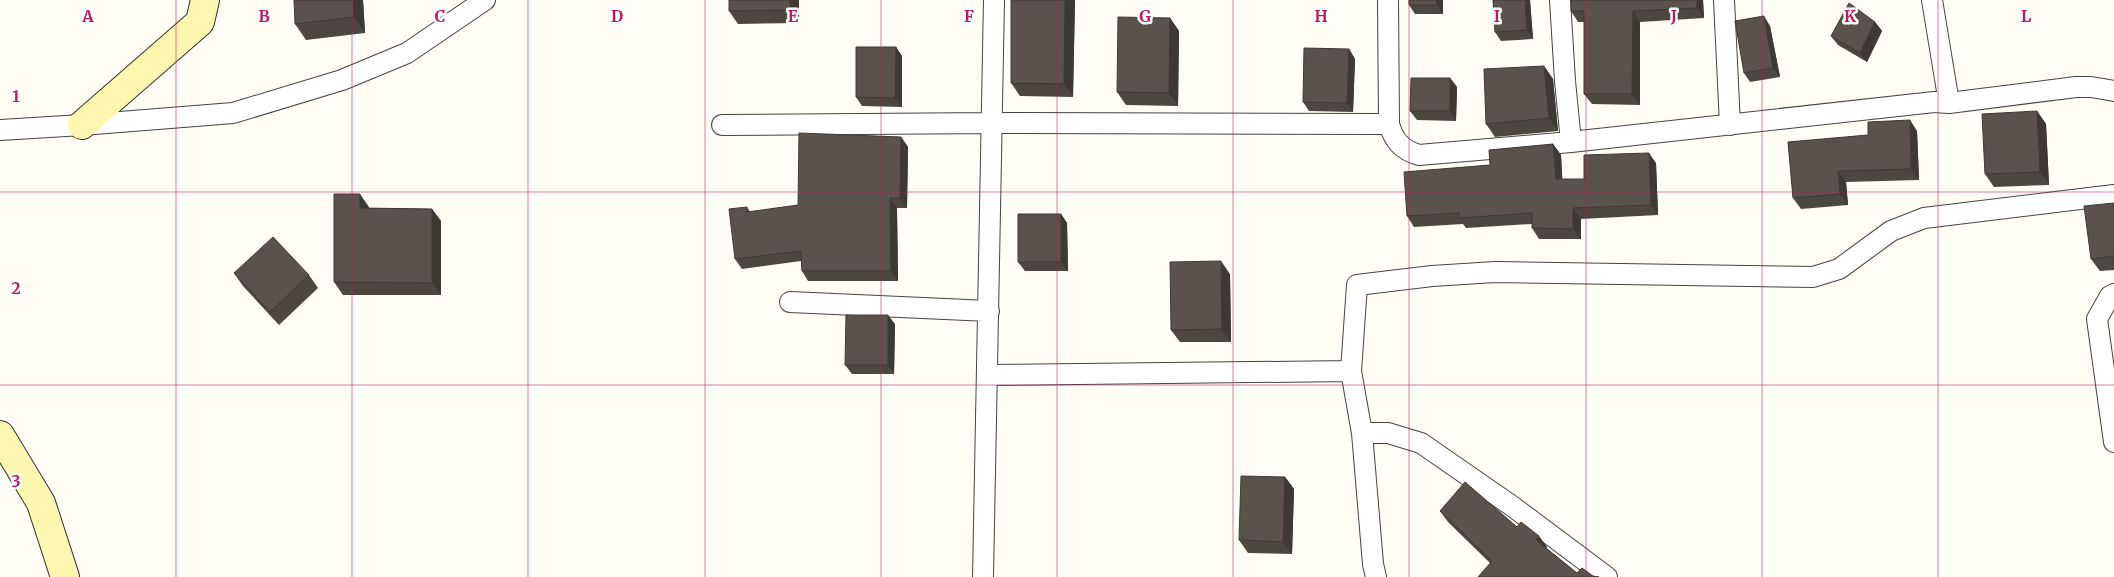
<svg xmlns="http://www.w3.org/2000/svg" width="2114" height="577" viewBox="0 0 2114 577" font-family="Merriweather,serif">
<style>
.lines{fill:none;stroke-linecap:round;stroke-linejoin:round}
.street-casing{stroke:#444;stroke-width:22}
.secondary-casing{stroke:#333;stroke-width:30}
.street{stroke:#fff;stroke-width:20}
.secondary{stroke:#fff6b0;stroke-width:28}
.wall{fill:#4d4742}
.shaded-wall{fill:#3f3936}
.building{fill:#5a524d;stroke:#3f3936}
.grid{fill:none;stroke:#c2185b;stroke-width:1;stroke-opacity:0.55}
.grid-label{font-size:16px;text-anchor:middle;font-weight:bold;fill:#c2185b;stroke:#fff;stroke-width:5;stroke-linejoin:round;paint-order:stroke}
</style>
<rect width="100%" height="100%" fill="#fffdf5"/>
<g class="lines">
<g class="street-casing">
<path id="street" d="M1388,0L1389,124C1394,141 1402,150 1419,155L1571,142L1934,102L1949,103L2076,87H2091L2114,91
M1560,0L1565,81L1571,142
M1724,0L1730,125
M1932,0L1949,103
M722,125L992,123L1389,124
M0,130L82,125L233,113L342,80L407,53L485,0
M2114,294L2110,296L2097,319L2114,442
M790,302L989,311
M988,375L1351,371
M1362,433H1388L1421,443L1512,506L1607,577
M983,577L994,0
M1376,577L1373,564L1362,433L1351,371L1357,285L1432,276L1495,272L1813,277L1839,269L1891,231L1924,218L2114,195"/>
</g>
<g class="secondary-casing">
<path id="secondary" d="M82,125L200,22L205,0
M0,435L41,503L65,577"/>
</g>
<use href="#street" class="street"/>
<use href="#secondary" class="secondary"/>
</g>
<path class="wall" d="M363,0L365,33L306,40L295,24Z
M799,0V23L738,24L729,11Z
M1011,0H1075L1073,97L1020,96L1011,83Z
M1409,0H1443V14H1415L1409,5Z
M1530,0L1533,39L1501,41L1495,32Z
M1571,0H1703L1704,18L1640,22V105L1592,104L1584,94V22H1578L1571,11Z
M1170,18L1179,31L1178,106L1126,105L1117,92Z
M1875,22L1882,31L1867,62L1838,45L1831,36Z
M1770,26L1780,77L1750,82L1744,73Z
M896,47L902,56V107L862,106L856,97Z
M1349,49L1355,59L1353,112L1309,111L1303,102Z
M1544,66L1553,79L1558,131L1495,137L1486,124Z
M1450,78L1457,87L1456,121L1417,120L1410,111Z
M2037,111L2046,124L2049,185L1994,187L1985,174Z
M1917,131L1919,180L1846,182L1848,205L1801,209L1793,198L1788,142Z
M901,137L908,147L907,208H897L898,281H808L802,271L801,261L742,269L735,259L747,207L750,212L798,205Z
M1553,144L1561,155L1562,179H1584L1656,163L1658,215L1581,219V239H1539L1532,228V224L1466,228L1463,224L1414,227L1407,216L1490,165Z
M2114,203V270L2100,271L2091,259Z
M369,207V208L432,209L441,221V295H343L334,282Z
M1061,214L1067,223L1068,271H1025L1018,262Z
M234,273L309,275L318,288L279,325L243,286Z
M1230,274L1231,342H1180L1171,330Z
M895,324L894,374H852L845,365Z
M1285,477L1294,489L1292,554L1248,553L1239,540Z
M1440,511L1517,527L1547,547L1546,548L1577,573L1593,576L1490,563L1448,522Z"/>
<path class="shaded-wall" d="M353,0H363L365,33L354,17Z
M790,0H799V23L790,10Z
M1065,0H1075L1073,97L1064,84Z
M1436,0H1443V14L1437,5Z
M1525,0H1530L1533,39L1527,30Z
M1697,0H1703L1704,18L1697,8Z
M1633,11L1640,22V105L1632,94Z
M1764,16L1770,26L1780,77L1773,68Z
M1170,18L1179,31L1178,106L1169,93Z
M1875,22L1882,31L1867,62L1860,53Z
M896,47L902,56V107L895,98Z
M1349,49L1355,59L1353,112L1347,103Z
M1544,66L1553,79L1558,131L1549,118Z
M1450,78L1457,87L1456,121L1450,111Z
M2037,111L2046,124L2049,185L2040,172Z
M1910,120L1917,131L1919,180L1911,169Z
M901,137L908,147L907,208L900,198Z
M1553,144L1561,155L1563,190L1556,179Z
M1649,153L1656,163L1658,215L1651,205Z
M1838,171L1846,182L1848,205L1840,194Z
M360,194L369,207V221L360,208Z
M890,198L897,208L898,281L891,271Z
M1573,208L1581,219V239L1573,229Z
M432,209L441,221V295L432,283Z
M1061,214L1067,223L1068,271L1061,262Z
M1221,261L1230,274L1231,342L1222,329Z
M888,315L895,324L894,374L888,365Z
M1285,477L1294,489L1292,554L1283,542Z
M1539,536L1547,547L1544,551L1536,540Z"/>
<path class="building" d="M294,0H353L354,17L295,24Z
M729,0H790V10L729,11Z
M1011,0H1065L1064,84L1011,83Z
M1409,0H1436L1437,5H1409Z
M1493,0H1525L1527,30L1495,32Z
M1571,0H1697V8L1633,11L1632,94H1584V11H1571Z
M1849,3L1875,22L1860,53L1831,36Z
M1764,16L1773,68L1744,73L1735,21Z
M1118,17L1170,18L1169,93L1117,92Z
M856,47H896L895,98L856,97Z
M1304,48L1349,49L1347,103L1303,102Z
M1544,66L1549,118L1486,124L1484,69Z
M1411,78H1450V111H1410Z
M2037,111L2040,172L1985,174L1982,114Z
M1910,120L1911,169L1838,171L1840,194L1793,198L1788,142L1868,135V122Z
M799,133L901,137L900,198H890L891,271H802L801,251L735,259L729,209L747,207V212L798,205Z
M1553,144L1556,179H1584V155L1649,153L1651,205L1573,208V229L1532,228V213L1459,218V213L1407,216L1404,172L1490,165L1489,150Z
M334,194H360V208L432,209V283L334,282Z
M2114,203V256L2091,259L2084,206Z
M1018,214H1061V262H1018Z
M273,237L309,275L270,312L234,273Z
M1221,261L1222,329L1171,330L1170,262Z
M846,315H888V365H845Z
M1241,476L1285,477L1283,542L1239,540Z
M1465,482L1517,527L1521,522L1539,536L1536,540L1577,573L1582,568L1593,576L1599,577H1478L1492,561L1440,511Z"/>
<path class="grid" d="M176,0V577M352,0V577M528,0V577M705,0V577M881,0V577M1057,0V577M1233,0V577M1409,0V577M1586,0V577M1762,0V577M1938,0V577M0,192H2114M0,385H2114"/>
<g class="grid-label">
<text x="88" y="22">A</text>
<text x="264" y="22">B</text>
<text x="440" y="22">C</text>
<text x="617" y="22">D</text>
<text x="793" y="22">E</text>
<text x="969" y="22">F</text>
<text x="1145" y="22">G</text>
<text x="1321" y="22">H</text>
<text x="1497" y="22">I</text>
<text x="1674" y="22">J</text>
<text x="1850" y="22">K</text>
<text x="2026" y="22">L</text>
<text x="16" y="102">1</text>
<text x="16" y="294">2</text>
<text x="16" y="487">3</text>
</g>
</svg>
